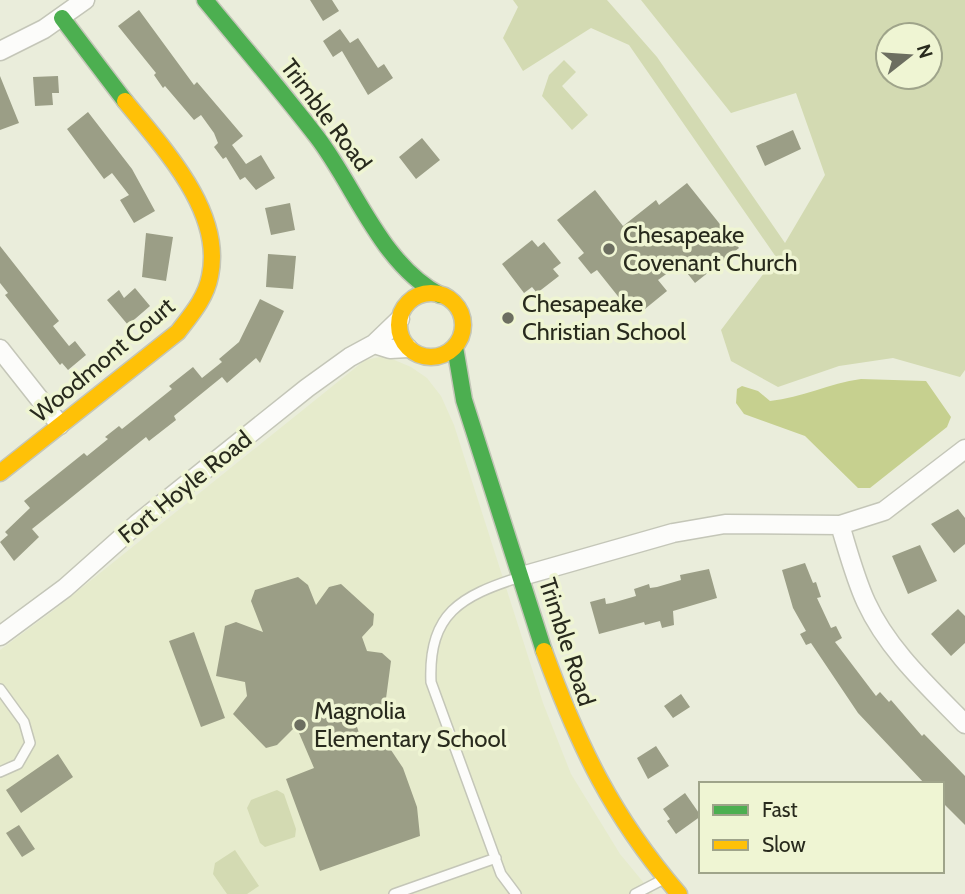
<svg xmlns="http://www.w3.org/2000/svg" width="965" height="894" viewBox="0 0 965 894" font-family="Cabin,sans-serif">
<style>
.built{fill:#e6ebcc}
.green{fill:#d3dab2;fill-rule:evenodd}
.water{fill:#c6d08f}
.building{fill:#9b9e86}
.lines{fill:none;stroke-linecap:round;stroke-linejoin:round}
.lane-casing{stroke:#c4c6b8;stroke-width:12}
.street-casing{stroke:#c4c6b8;stroke-width:21}
.fast-casing{stroke:#c4c6b8;stroke-width:19}
.slow-casing{stroke:#c4c6b8;stroke-width:19}
.lane{stroke:#fcfcfa;stroke-width:9}
.street{stroke:#fcfcfa;stroke-width:18}
.fast{stroke:#4caf50;stroke-width:16}
.slow{stroke:#ffc107;stroke-width:16}
.poi-dot{fill:#6c6e60;stroke:#eff5d3;stroke-width:2.5}
.labels{text-anchor:middle;stroke-width:7;stroke-linejoin:round;paint-order:stroke}
.street-label{font-size:24px;fill:#282a1d;stroke:#eff5d3}
.poi-label{font-size:24px;fill:#282a1d;stroke:#eff5d3;text-anchor:start}
</style>
<rect width="100%" height="100%" fill="#eaeddb"/>
<path class="built" d="M385,356L411,367L427,378L441,396L454,425L543,703L571,774L620,854L653,894H0V650L54,610L365,360Z"/>
<path class="green" d="M513,0H607L657,57L785,243L825,175L796,93L731,113L641,0H965V370L960,377L893,358L839,366L778,387L731,361L721,330L776,257L629,45L591,28L523,71L503,38L518,7ZM930,35V77H888V35Z
M564,60L576,72L562,86L588,115L572,130L542,96L549,75Z
M277,790L284,794L296,829L295,837L265,847L260,843L247,808L251,800Z
M235,850L259,886L247,894H227L213,874L215,863Z"/>
<path class="water" d="M861,379L926,381L951,417L947,427L870,488H858L805,436L744,414L736,403L737,389L742,386L758,391L770,401C802,398 829,383 861,379Z"/>
<path class="building" d="M310,0H332L339,11L323,21Z
M139,10L194,85L197,82L243,136L232,145L246,164L261,155L275,178L256,190L245,177L240,180L226,157L223,159L214,147L218,143L214,133L201,115L194,120L165,86L163,88L154,75L156,73L118,26Z
M340,29L350,43L358,38L378,68L384,64L393,78L368,95L342,51L333,57L323,41Z
M0,76L19,123L0,130Z
M58,76L59,93H52L53,105L35,106L33,77Z
M88,112L132,169L155,211L134,223L120,200L129,195L112,173L104,179L67,129Z
M793,130L801,149L765,166L756,146Z
M422,138L440,160L416,179L399,157Z
M687,183L739,248L695,283L680,264L658,280L667,291L640,313L630,301L625,305L597,270L591,274L578,258L584,253L557,220L595,190L623,226L656,200L659,205Z
M290,203L295,230L271,235L265,208Z
M146,233L173,237L166,281L142,277Z
M532,240L538,247L544,242L561,263L553,269L559,276L537,293L532,287L524,293L502,264Z
M0,246L59,321L53,326L69,346L75,341L86,355L68,370L62,363L60,365L5,295L8,293L0,283Z
M268,254L296,256L293,289L266,287Z
M135,288L150,306L128,325L107,300L119,290L124,298Z
M260,299L284,311L260,363L256,358L227,383L222,377L174,416L176,420L149,441L146,437L67,501L32,529L39,537L14,561L0,542L8,535L5,532L30,508L24,501L84,453L87,456L108,439L105,437L119,426L122,429L172,389L169,386L193,367L202,378L222,362L219,359L239,342Z
M958,509L965,518V544L954,553L931,524Z
M920,545L937,581L908,594L892,556Z
M805,563L813,583L816,582L821,597L817,598L831,628L836,626L842,638L835,642L876,696L880,692L889,702L891,700L922,736L924,734L965,776V825L942,802V784H925L858,713L811,643L806,645L800,634L806,631L793,608L782,570Z
M709,569L717,598L673,611L674,625L662,628L660,621L645,625L644,622L599,634L590,602L605,598L606,604L612,603L636,596L634,589L649,584L650,588L657,587L681,580L680,575Z
M298,577L308,585L316,605L329,587L341,584L374,614L373,625L362,637L367,651L382,653L391,661L385,706L374,710L350,706L365,751L387,744L403,768L417,807L420,836L320,871L286,779L314,768L296,726L277,745L266,748L233,714L247,696L245,682L216,676L225,626L236,622L263,632L251,601L255,590Z
M958,609L965,616V643L951,656L931,634Z
M194,632L225,718L201,727L169,641Z
M681,694L690,707L673,718L664,706Z
M656,746L669,766L648,779L637,758Z
M58,754L73,777L21,813L6,790Z
M685,793L701,816L676,834L667,821L670,819L663,809Z
M19,825L35,849L22,857L6,833Z"/>
<g class="lines">
<g class="lane-casing">
<path id="lane" d="M0,689L24,722L30,743L18,764L0,772
M394,894L496,858
M516,894L501,874L431,682C428,613 461,596 520,577
M635,894L664,879"/>
</g>
<g class="street-casing">
<path id="street" d="M0,51L44,29L85,0
M374,344L390,349L408,348
M0,349L60,425
M840,525C848,551 855,578 866,602C888,650 929,687 965,724
M522,576L673,533L725,524L840,525L884,511L965,449
M0,636L65,588L137,524L307,388L350,357L374,344L400,319"/>
</g>
<g class="fast-casing">
<path id="fast" d="M205,0C242,45 281,90 317,137C356,188 381,264 440,295
M62,18L125,101
M455,347L464,400L544,651"/>
</g>
<g class="slow-casing">
<path id="slow" d="M399 325a32 32 0 1 1 64 0a32 32 0 1 1-64 0Z
M0,473L178,332C191,315 206,298 210,276C224,211 162,147 125,101
M544,651C579,747 612,816 679,894"/>
</g>
<use href="#lane" class="lane"/>
<use href="#street" class="street"/>
<use href="#fast" class="fast"/>
<use href="#slow" class="slow"/>
</g>
<g class="poi-dot">
<circle cx="609" cy="249" r="7"/>
<circle cx="508" cy="318" r="7"/>
<circle cx="300" cy="725" r="7"/>
</g>
<g class="labels">
<g class="street-label">
<text transform="translate(326 115) rotate(53)" y="8">Trimble Road</text>
<text transform="translate(103 360) rotate(-40)" y="8">Woodmont Court</text>
<text transform="translate(185 487) rotate(-39)" y="8">Fort Hoyle Road</text>
<text transform="translate(567 642) rotate(72)" y="8">Trimble Road</text>
</g>
<g class="poi-label">
<text x="623" y="243">Chesapeake<tspan x="623" dy="28">Covenant Church</tspan></text>
<text x="522" y="312">Chesapeake<tspan x="522" dy="28">Christian School</tspan></text>
<text x="314" y="719">Magnolia<tspan x="314" dy="28">Elementary School</tspan></text>
</g>
</g>
<rect x="699" y="782" width="245" height="91" fill="#eff5d3" stroke="#9fa48a" stroke-width="2"/>
<rect x="713" y="805" width="35" height="10" fill="#4caf50" stroke="#9fa48a" stroke-width="2"/>
<text x="762" y="817" font-size="21" fill="#282a1d">Fast</text>
<rect x="713" y="840" width="35" height="10" fill="#ffc107" stroke="#9fa48a" stroke-width="2"/>
<text x="762" y="852" font-size="21" fill="#282a1d">Slow</text>
<g transform="translate(909 56) rotate(73)"><circle r="33" fill="#eff5d3" stroke="#9fa48a" stroke-width="2"/>
<path d="M0-5L12 26L0 18L-12 26Z" fill="#6c6e60"/>
<text y="-10" font-size="19" font-weight="bold" text-anchor="middle" fill="#282a1d">N</text>
</g>
</svg>
